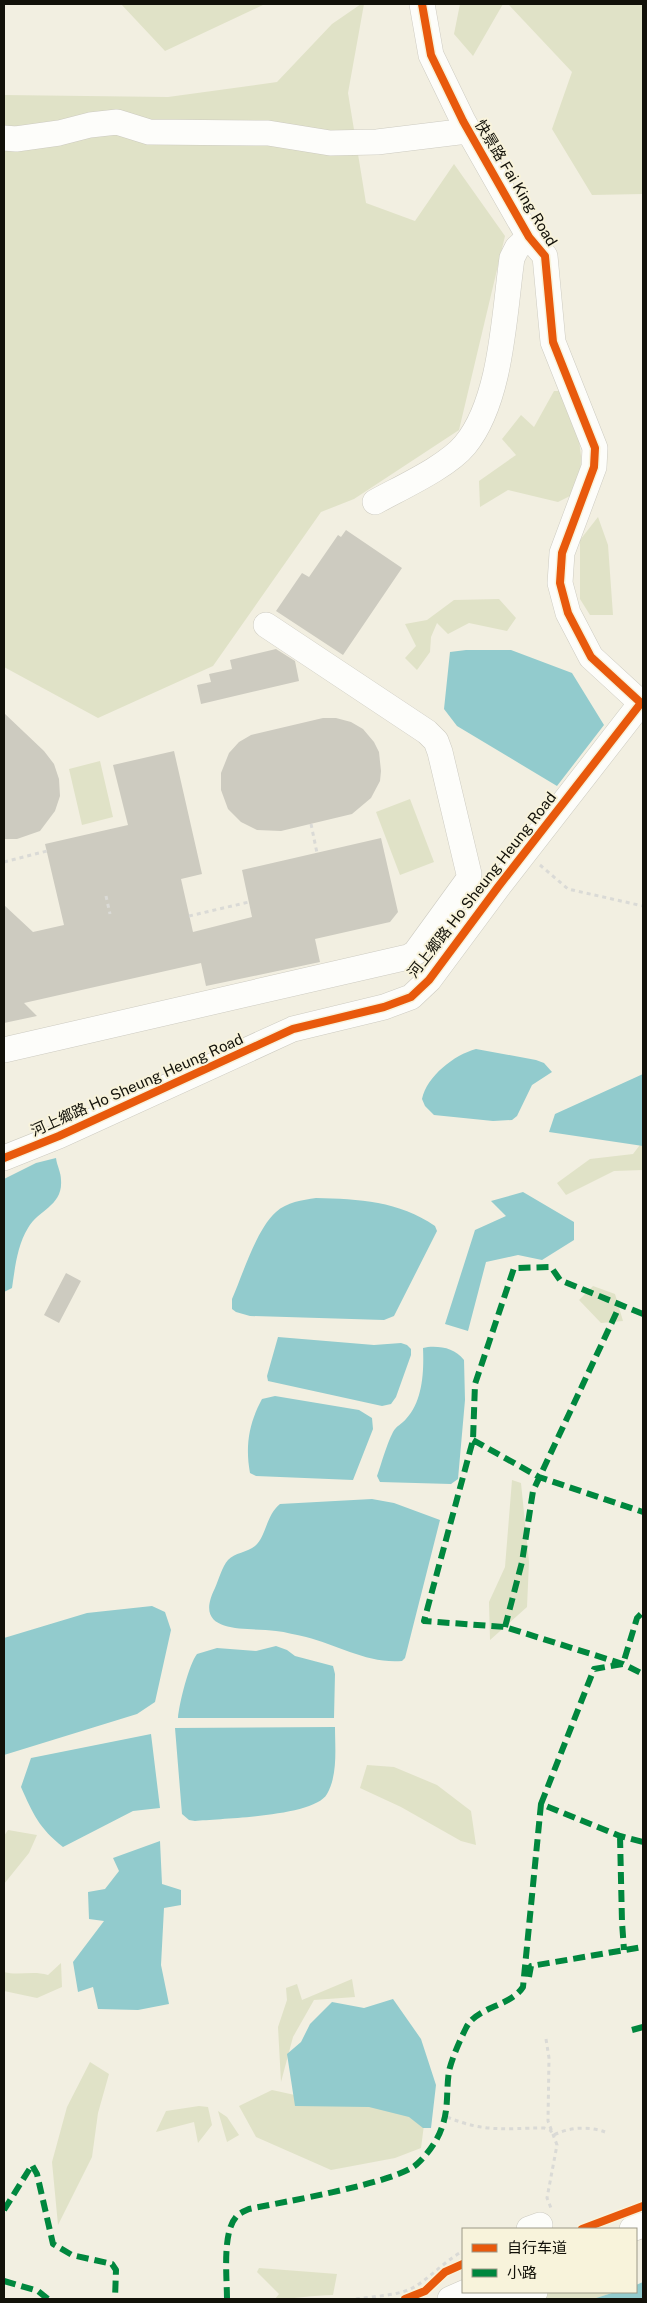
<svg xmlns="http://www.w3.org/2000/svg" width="647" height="2303" viewBox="0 0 647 2303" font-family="'Public Sans','Noto Sans SC',sans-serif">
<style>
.green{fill:#e0e2c7}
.water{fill:#92cbcd}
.building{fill:#cdcbc0}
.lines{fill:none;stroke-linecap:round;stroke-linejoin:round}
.minor-casing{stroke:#cdcbc1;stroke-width:26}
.path{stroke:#dadad6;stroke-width:3;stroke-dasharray:4 4;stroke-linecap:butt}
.minor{stroke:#fdfdfa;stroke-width:25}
.quiet{stroke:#00873e;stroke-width:6;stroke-dasharray:12 6;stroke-linecap:butt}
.cycleway-casing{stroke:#f8f3db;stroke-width:11}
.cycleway{stroke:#e8590c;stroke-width:8}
.labels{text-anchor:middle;stroke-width:4;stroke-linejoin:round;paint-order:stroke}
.street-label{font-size:15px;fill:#121109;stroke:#f8f3db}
</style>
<rect width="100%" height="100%" fill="#f2efe1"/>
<path class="green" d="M121,4H265L165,51Z
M361,4H364L348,93L366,203L415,221L454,164L505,236L459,430L354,499L321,512L213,666L98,718L4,667V95L168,97L277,82L332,24Z
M460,4H503L473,56L454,34Z
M508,4H643V194L592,195L552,129L572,72Z
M554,391H573L581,456L580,491L558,502L508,490L480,507L479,481L516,455L502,439L521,415L534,427Z
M598,517L608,545L613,615H590L580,599V540Z
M499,599L516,618L507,631L469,623L448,634L437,623L431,637L430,652L417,670L405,658L416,646L405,624L427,620L454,600Z
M100,761L113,817L82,825L69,769Z
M410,799L434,862L400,875L376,812Z
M643,1141V1170L614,1171L566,1195L557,1183L590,1159L633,1154Z
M593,1286L615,1294L623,1321L601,1323L579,1300Z
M512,1480L521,1483L529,1562L527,1607L490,1640L489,1602L505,1567Z
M367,1765L394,1767L437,1785L471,1811L476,1845L461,1841L401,1807L360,1788Z
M8,1830L37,1835L29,1853L4,1884V1836Z
M61,1963L62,1987L37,1998L4,1991V1972C19,1976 33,1970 48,1975Z
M352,1979L355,1997L314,2000L293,2037L281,2082L278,2027L287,2000L286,1988L297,1984L302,2000Z
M90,2062L109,2074L98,2113L92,2157L58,2225L52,2162L67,2107Z
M272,2090L313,2099L356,2100L425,2117L421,2148L395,2158L331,2170L256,2137L239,2106Z
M199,2106L208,2107L212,2125L198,2143L194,2122L156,2132L166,2111Z
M218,2111L227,2117L239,2135L227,2142Z
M259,2268L337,2274L333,2295C313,2295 295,2299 275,2299L279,2294L257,2272Z
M557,2292H615L593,2299H512Z"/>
<path class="water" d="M466,650H511L572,673L604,725L557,786L457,726L444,709L450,652Z
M476,1049L536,1060L544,1063L552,1072L532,1085L517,1116L512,1120L493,1121L434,1115L425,1106L422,1099C427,1076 454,1055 476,1049Z
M643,1074V1146L549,1132L555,1114Z
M56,1158C57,1166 61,1172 61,1180C63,1206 39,1209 28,1228C17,1246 15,1268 12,1288L4,1292V1297V1179L36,1163Z
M523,1192L574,1222V1240L542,1260L518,1255L486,1262L468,1331L445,1324L475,1230L506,1216L491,1201Z
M316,1198C359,1199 399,1201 435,1226L437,1231L394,1316L384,1320L250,1316L236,1312L232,1309V1299C243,1274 256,1230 276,1212C287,1202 302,1200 316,1198Z
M278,1337L374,1345L401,1343L407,1345L411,1349V1355L396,1397L391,1404L382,1406L268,1381L267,1376Z
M428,1347C443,1346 455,1349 464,1360L465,1400L458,1479L451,1484L380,1482L377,1476C382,1462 386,1446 393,1432C396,1426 402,1424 406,1419C423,1401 424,1371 423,1348Z
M275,1396L359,1410L372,1418L373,1429L353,1480L256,1476L250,1473C245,1446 249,1423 262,1399Z
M372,1499L394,1503L440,1520L405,1658L402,1661C368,1664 338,1645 306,1637C296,1635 286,1632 276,1631C247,1627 191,1636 215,1588C219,1579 222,1567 228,1560C234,1553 248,1552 255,1546C266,1537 266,1515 280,1504Z
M152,1606L165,1612L171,1630L155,1702L137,1714L4,1755V1638L87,1613Z
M276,1646L287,1650L295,1656L333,1666L335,1674L334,1718H178C179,1704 189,1664 197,1654L217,1648L256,1651Z
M335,1727C335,1748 338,1775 327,1794C314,1817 222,1818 195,1821L189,1820L182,1814L175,1728Z
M151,1734L160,1808L133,1811L63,1847C39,1828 33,1814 21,1787L31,1758Z
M160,1841L162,1884L181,1890V1905L164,1908L161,1965L169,2004L138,2010L98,2009L93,1987L78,1992L73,1962L104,1921L89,1919L88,1892L105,1889L119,1871L113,1858Z
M393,1999L421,2039L436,2085L431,2128H423L409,2117L369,2107L295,2106L287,2054L301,2042L310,2024L332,2002L364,2008Z
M643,2282V2299H593L615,2292H636V2285Z"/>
<path class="building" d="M346,530L402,568L343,655L276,611L302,573L309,577L338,535L341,537Z
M276,649L295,661L299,681L201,704L197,685L211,682L209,674L232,669L230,660Z
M4,713L44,751L54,764L59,779L60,796L55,811L40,831L17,839H4Z
M323,718H336L351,722L363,729L374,742L379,752L381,771L380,781L371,798L352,814L281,831L257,830L241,822L228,809L221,790V773L229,753L239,742L251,735Z
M174,751L202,874L181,879L193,932L252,917L242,870L381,838L398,912L390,922L315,939L320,962L206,986L201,963L24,1003L37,1016L4,1023V905L33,932L64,925L45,844L128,825L113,765Z
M66,1273L81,1281L59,1323L44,1315Z"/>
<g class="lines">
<g class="minor-casing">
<path id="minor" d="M422,4L431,55L463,121L529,237L545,256L553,342L595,448L594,467L562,553L560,583L568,613L591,657L641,703
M4,138L16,139L59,133L90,125L117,122L149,132L268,133L330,143L377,142L467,131
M375,502C400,488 447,467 465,445C502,400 504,314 512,258L517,248L529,237
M4,1050L408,957L415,953L468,880L469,874L440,752L436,741L427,732L266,625
M4,1158L59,1136L293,1029L384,1007L411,997L429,980L498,887L641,703
M529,2229L540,2225
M632,2229L643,2225
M450,2299L466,2292
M481,2299L535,2292"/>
</g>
<path class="path" d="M311,824L317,853
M4,862L47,851
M540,865L568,889L643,906
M106,896L110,914
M189,916L249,902
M546,2039L549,2058L548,2121L557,2145L547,2198L551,2208
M447,2117C486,2133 504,2128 544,2128L550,2130L554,2135C569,2127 589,2126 605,2132
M356,2299C375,2296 400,2296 416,2286C433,2275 445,2261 463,2251"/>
<use href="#minor" class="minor"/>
<path class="quiet" d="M643,1314L560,1280L551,1267L514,1268L475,1384L473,1440L424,1621L505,1627L623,1664L643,1674
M473,1440L539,1477L643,1512
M505,1627L522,1562L533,1491L620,1305
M541,1804L594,1669L623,1664L637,1618L643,1612
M620,1836L622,1922L624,1950
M529,1977L531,1966L643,1947
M632,2030L643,2027
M4,2210L32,2165L37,2174L53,2244L72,2255L112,2264L116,2270L115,2299
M4,2281L38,2291L48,2299
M227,2299C227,2278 222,2233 236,2217C239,2213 245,2211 249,2209C282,2202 397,2183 417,2164C427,2155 438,2140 442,2127C449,2108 446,2090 449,2071C452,2058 460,2040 466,2028C477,2006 510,2007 523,1987L541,1804L620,1836L643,1842"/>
<g class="cycleway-casing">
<path id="cycleway" d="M422,4L431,55L463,121L529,237L545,256L553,342L595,448L594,467L562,553L560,583L568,613L591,657L641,703
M4,1158L59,1136L293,1029L384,1007L411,997L429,980L498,887L641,703
M582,2229L643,2206
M405,2299L425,2291L445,2272L463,2264"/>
</g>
<use href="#cycleway" class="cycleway"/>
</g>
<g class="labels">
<g class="street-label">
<text transform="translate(516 183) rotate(59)" y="5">快景路 Fai King Road</text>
<text transform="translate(482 885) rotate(-52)" y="5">河上鄉路 Ho Sheung Heung Road</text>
<text transform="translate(137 1085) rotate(-24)" y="5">河上鄉路 Ho Sheung Heung Road</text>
</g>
</g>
<rect width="647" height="2303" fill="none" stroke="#121109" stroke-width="10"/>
<rect x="462" y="2228" width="175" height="65" fill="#f8f3db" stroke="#9c9987"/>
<rect x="472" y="2244" width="25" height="8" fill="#e8590c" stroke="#9c9987"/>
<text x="507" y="2253" font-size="15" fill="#121109">自行车道</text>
<rect x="472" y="2269" width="25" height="8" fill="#00873e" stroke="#9c9987"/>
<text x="507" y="2278" font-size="15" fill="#121109">小路</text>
</svg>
